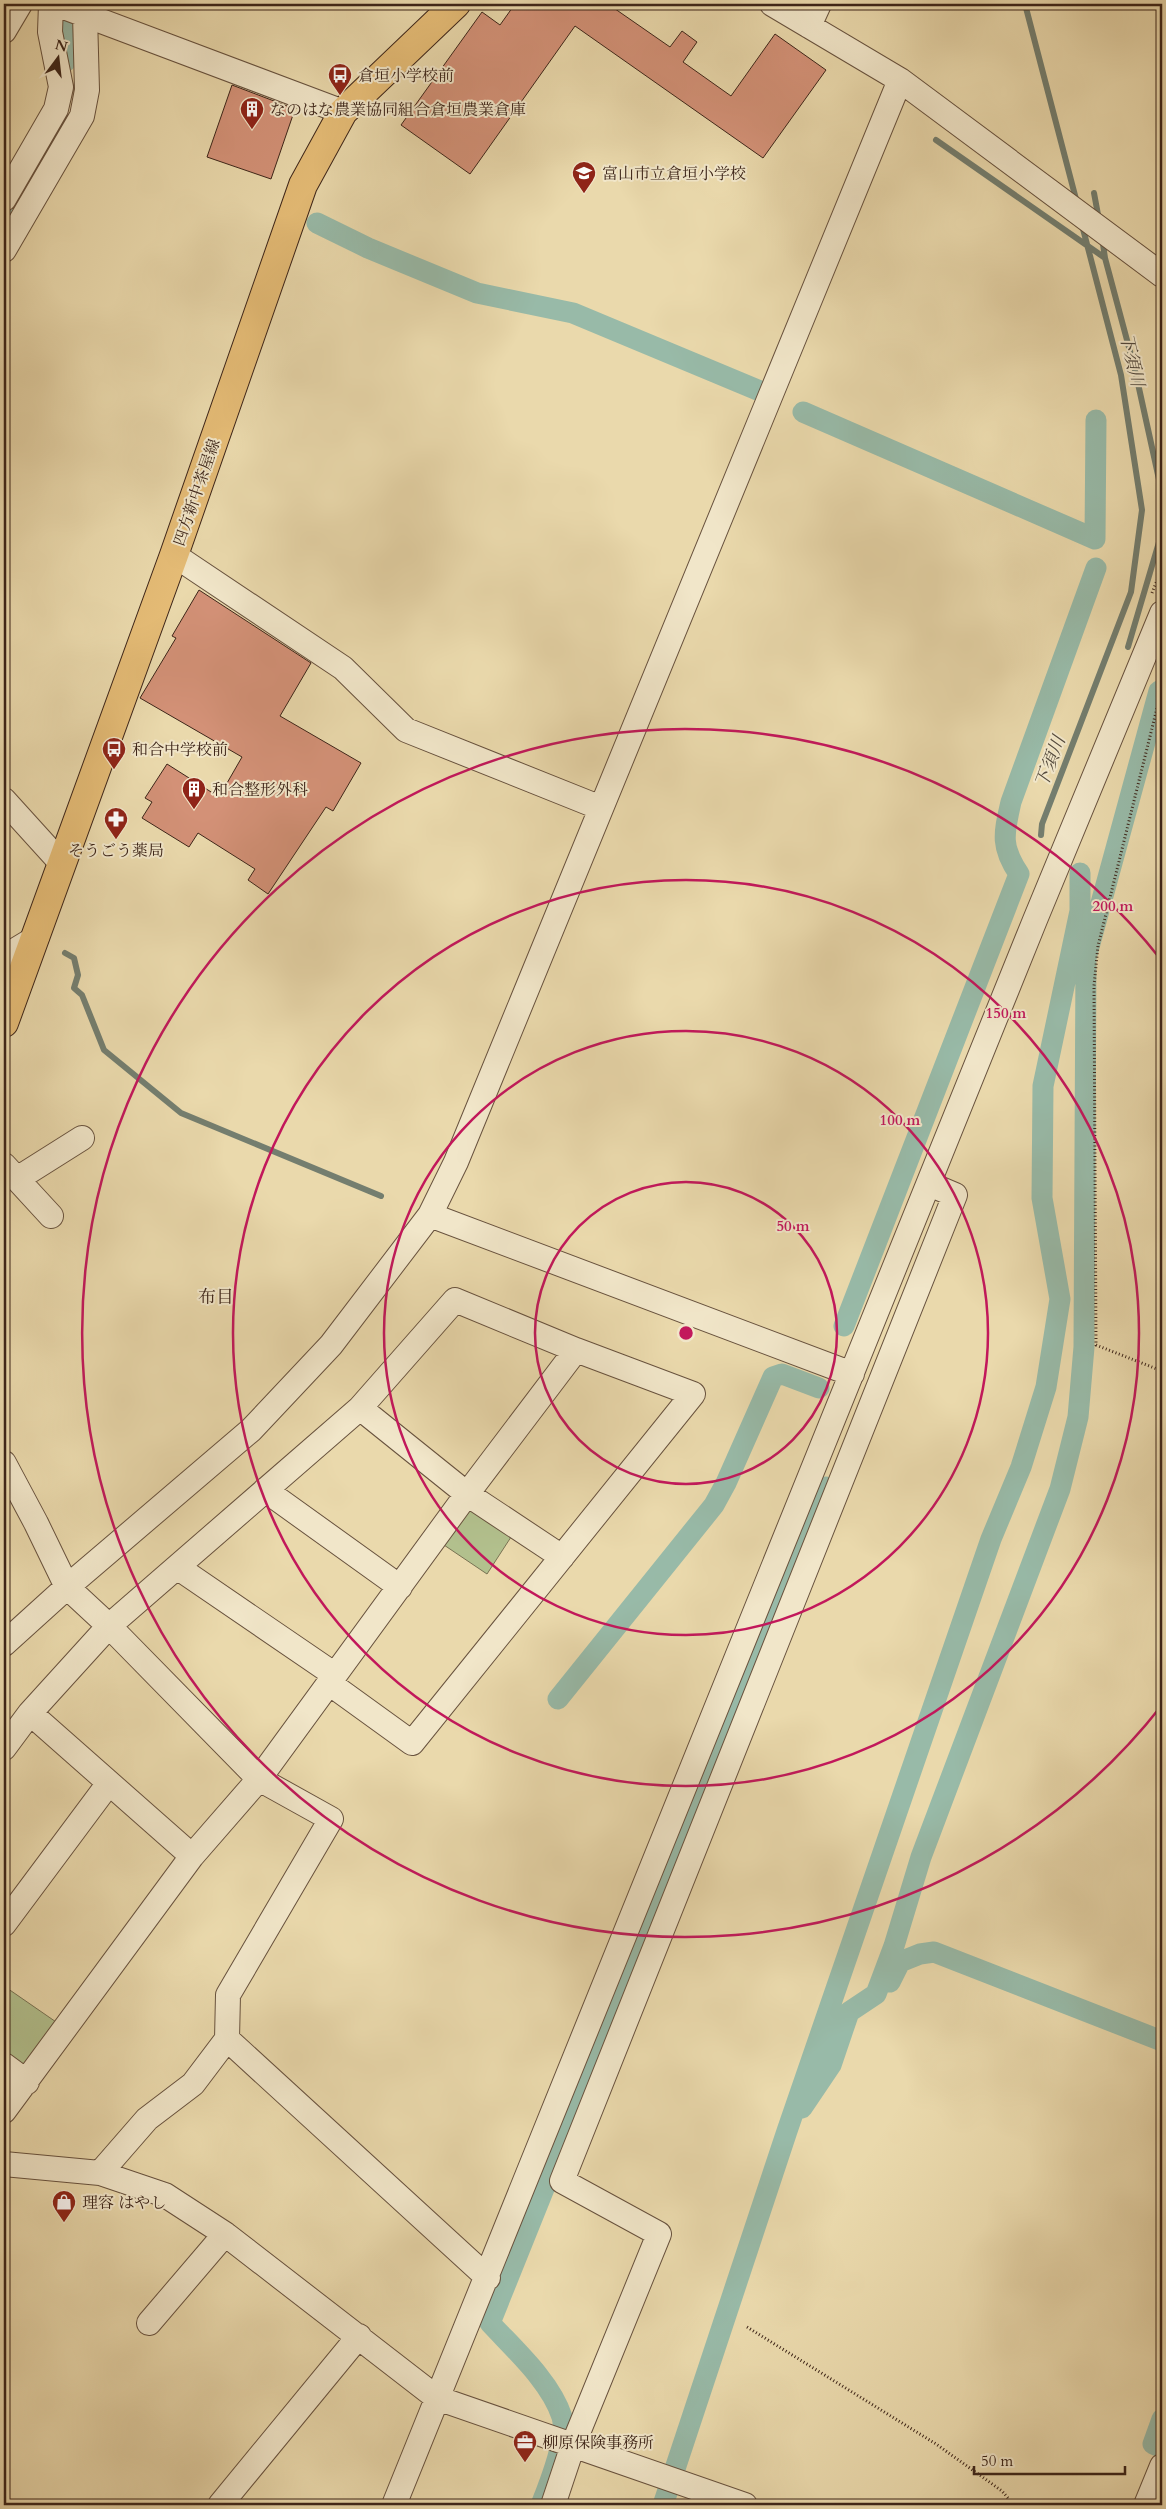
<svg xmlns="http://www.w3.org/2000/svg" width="1166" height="2509" viewBox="0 0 1166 2509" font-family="Cardo,'Noto Serif JP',serif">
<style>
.green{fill:#b2c08d;stroke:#787253}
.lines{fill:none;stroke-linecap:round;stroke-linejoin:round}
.stream{stroke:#747e6f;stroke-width:6}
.canal{stroke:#98baa8;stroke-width:21}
.building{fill:#d39177;stroke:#3d2519}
.minor-casing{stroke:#68523e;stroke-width:26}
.major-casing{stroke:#3d2519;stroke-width:30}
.path{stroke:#3d2519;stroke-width:3;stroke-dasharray:1 2.5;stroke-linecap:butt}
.minor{stroke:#f1e6c9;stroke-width:24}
.major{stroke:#e5bc76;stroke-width:28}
.ring{fill:none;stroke:#c2185b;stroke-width:2.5}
.labels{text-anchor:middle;stroke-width:4;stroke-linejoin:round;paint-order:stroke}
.poi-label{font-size:16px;fill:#3d2519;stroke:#f1e6c9;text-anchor:start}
.street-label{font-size:16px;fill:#3d2519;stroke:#f1e6c9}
.water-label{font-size:18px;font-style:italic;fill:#544a3d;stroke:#f1e6c9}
.neighbourhood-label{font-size:18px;fill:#3d2519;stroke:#f1e6c9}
.centre{fill:#c2185b;stroke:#f1e6c9;stroke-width:2.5}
.ring-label{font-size:15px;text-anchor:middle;font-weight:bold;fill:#c2185b;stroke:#f1e6c9;stroke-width:4;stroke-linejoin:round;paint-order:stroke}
</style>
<rect width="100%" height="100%" fill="#ead9ac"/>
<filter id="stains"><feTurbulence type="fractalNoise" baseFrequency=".004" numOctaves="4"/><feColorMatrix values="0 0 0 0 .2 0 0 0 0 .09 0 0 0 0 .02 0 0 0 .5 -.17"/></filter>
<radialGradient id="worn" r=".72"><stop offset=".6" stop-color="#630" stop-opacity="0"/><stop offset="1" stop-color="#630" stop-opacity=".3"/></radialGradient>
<path class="green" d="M469,1505L513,1534L487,1574L441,1543Z
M4,1986L59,2024L25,2072L4,2056Z"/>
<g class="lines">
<path class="stream" d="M1025,4L1077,203
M936,140L1105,258L1135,370L1162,493
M1094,193L1099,220
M1102,237L1105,258
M1128,647L1162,532
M1041,835L1042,824L1131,592L1142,510L1121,375L1082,225
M65,953L74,958L78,975L74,988L82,995L104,1050L181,1113L381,1196"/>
<path class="canal" d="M65,62L62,24L69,4
M4,222L26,183
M317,223L368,248L477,293L573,313L760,391
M803,412L1095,539L1096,420
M844,1326L1019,874C1000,846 1004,833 1011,802L1096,568
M558,1699L714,1505L726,1483L773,1377L782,1374L819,1388
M890,1982L900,1962L920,1954L934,1952L1162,2041
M802,2108L831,2065L849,2012L876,1994L894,1946L921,1857L1060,1489L1078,1417L1084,1347L1086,958L1159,691
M1162,2419L1153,2444L1162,2448
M541,2505C549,2485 568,2437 562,2417C551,2382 514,2349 490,2323L826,1487
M663,2505L787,2131L991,1539L1021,1467L1046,1387L1060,1299L1042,1198L1043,1086L1080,911V873"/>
</g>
<path class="building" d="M515,4H608L670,47L682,31L697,42L683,62L731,96L775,34L826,70L763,158L575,26L470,174L401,125L482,12L500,25Z
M232,85L295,109L271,179L207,157Z
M199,590L311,663L280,716L361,763L333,811L326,807L268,894L248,880L255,869L198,833L189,847L142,818L152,802L145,798L167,764L219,797L242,757L140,698L176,638L172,636Z"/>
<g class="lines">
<g class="minor-casing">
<path id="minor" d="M56,4L343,112
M772,4L900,80L1162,275
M809,26L819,4
M4,31L20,4
M4,199L56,109L61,87L50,32L51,4
M4,250L82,116L87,90L85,15L89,4
M174,555L343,668L406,730L601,808
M4,800L62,864
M4,961L9,954L37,937
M4,1165L51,1216
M17,1179L82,1138
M430,1215L852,1374
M360,1408L467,1494L562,1557
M4,1463L36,1523L67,1587L109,1626L259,1779L331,1819L228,1995L227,2039L193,2084L147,2119L100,2173
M265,1490L400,1587
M177,1567L335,1675
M4,1644L67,1587L251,1430L331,1345L430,1215L456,1162L900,80
M329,1683L412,1743L693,1394L576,1350
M30,1713L192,1856
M4,1748L30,1713L109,1626L360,1408L455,1300L576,1350L467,1494L259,1779L192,1856L4,2111
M4,1924L109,1783
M227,2039L488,2278
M4,2065L27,2082
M4,2164L100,2173L165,2195L225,2234L437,2398L745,2505
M149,2323L225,2234
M220,2505L359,2336
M394,2505L1035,920L1162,613
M553,2505L573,2445L659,2234L562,2181L955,1195L929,1184
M1146,2505L1162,2466"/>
</g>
<g class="major-casing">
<path id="major" d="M4,1023L174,555L303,185L343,112L456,4"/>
</g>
<path class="path" d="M1152,593L1162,568
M1162,688L1098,946L1094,986L1096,1345L1162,1371
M747,2327L936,2444L1002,2491L1014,2505"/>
<use href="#minor" class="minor"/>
<use href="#major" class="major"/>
</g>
<g class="ring">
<circle cx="686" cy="1333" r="151"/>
<circle cx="686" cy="1333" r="302"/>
<circle cx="686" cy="1333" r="453"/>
<path d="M1162 1705A604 604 0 1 1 1162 961"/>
</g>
<defs>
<g id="bus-pin" transform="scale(1.25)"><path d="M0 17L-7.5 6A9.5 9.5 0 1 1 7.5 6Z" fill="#8f2418" stroke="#f1e6c9"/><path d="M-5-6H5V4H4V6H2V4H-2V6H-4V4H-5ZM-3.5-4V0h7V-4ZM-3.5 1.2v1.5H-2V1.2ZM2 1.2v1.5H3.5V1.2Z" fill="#fff"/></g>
<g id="building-pin" transform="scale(1.25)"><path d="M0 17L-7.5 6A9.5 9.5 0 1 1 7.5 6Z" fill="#8f2418" stroke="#f1e6c9"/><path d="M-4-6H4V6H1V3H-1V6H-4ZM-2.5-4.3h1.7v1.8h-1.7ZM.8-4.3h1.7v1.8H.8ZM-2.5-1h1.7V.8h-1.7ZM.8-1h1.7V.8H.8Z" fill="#fff"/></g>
<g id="school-pin" transform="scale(1.25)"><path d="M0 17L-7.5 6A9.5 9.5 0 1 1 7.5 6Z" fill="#8f2418" stroke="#f1e6c9"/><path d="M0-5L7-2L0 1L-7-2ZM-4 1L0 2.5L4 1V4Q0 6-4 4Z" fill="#fff"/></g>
<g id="pharmacy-pin" transform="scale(1.25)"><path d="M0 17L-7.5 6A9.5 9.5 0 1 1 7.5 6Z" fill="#8f2418" stroke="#f1e6c9"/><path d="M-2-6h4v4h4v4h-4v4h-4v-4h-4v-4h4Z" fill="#fff"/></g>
<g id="shop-pin" transform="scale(1.25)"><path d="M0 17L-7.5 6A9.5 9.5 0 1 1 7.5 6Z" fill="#8f2418" stroke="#f1e6c9"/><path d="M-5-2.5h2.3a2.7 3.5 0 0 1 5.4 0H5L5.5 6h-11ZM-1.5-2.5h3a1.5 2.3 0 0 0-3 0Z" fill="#fff"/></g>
<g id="office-pin" transform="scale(1.25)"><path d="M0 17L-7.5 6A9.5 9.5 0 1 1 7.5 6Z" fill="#8f2418" stroke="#f1e6c9"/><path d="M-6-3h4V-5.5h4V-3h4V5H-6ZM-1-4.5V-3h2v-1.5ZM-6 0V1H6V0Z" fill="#fff"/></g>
</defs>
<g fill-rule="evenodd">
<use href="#bus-pin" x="340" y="75"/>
<use href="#building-pin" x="252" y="109"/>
<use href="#school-pin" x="584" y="173"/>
<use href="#bus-pin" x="114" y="749"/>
<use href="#building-pin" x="194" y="789"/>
<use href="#pharmacy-pin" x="116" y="819"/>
<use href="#shop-pin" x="64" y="2202"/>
<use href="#office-pin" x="525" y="2442"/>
</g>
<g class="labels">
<g class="poi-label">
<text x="358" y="81">倉垣小学校前</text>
<text x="270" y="115">なのはな農業協同組合倉垣農業倉庫</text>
<text x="602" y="179">富山市立倉垣小学校</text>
<text x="132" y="755">和合中学校前</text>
<text x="212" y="795">和合整形外科</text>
<text x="116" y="856" text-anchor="middle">そうごう薬局</text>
<text x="82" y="2208">理容 はやし</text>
<text x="542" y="2448">柳原保険事務所</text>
</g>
<g class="street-label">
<text transform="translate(196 492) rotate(-71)" y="6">四方新中茶屋線</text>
</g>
<g class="water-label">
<text transform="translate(1132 360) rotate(77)" y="6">下須川</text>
<text transform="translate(1050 762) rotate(-69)" y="6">下須川</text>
</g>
<g class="neighbourhood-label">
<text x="216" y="1303">布目</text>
</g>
</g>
<circle cx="686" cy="1333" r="8" class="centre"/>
<g class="ring-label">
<text x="1113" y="911">200 m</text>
<text x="1006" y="1018">150 m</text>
<text x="900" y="1125">100 m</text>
<text x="793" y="1231">50 m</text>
</g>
<rect width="1166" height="2509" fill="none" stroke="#ead9ac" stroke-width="20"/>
<rect x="5" y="5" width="1156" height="2499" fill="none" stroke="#3d2519" stroke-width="2.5"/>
<rect x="10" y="10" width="1146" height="2489" fill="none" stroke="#3d2519"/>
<g transform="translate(58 58) rotate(15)" stroke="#f1e6c9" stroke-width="4" paint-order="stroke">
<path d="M0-4L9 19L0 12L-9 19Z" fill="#3d2519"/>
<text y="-8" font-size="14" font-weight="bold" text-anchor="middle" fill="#3d2519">N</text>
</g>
<path d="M974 2466v8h151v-8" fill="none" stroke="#3d2519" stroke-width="2.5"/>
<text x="981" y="2466" font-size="15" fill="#3d2519" stroke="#f1e6c9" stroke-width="4" paint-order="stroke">50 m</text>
<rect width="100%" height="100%" filter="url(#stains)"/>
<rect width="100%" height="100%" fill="url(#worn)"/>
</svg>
